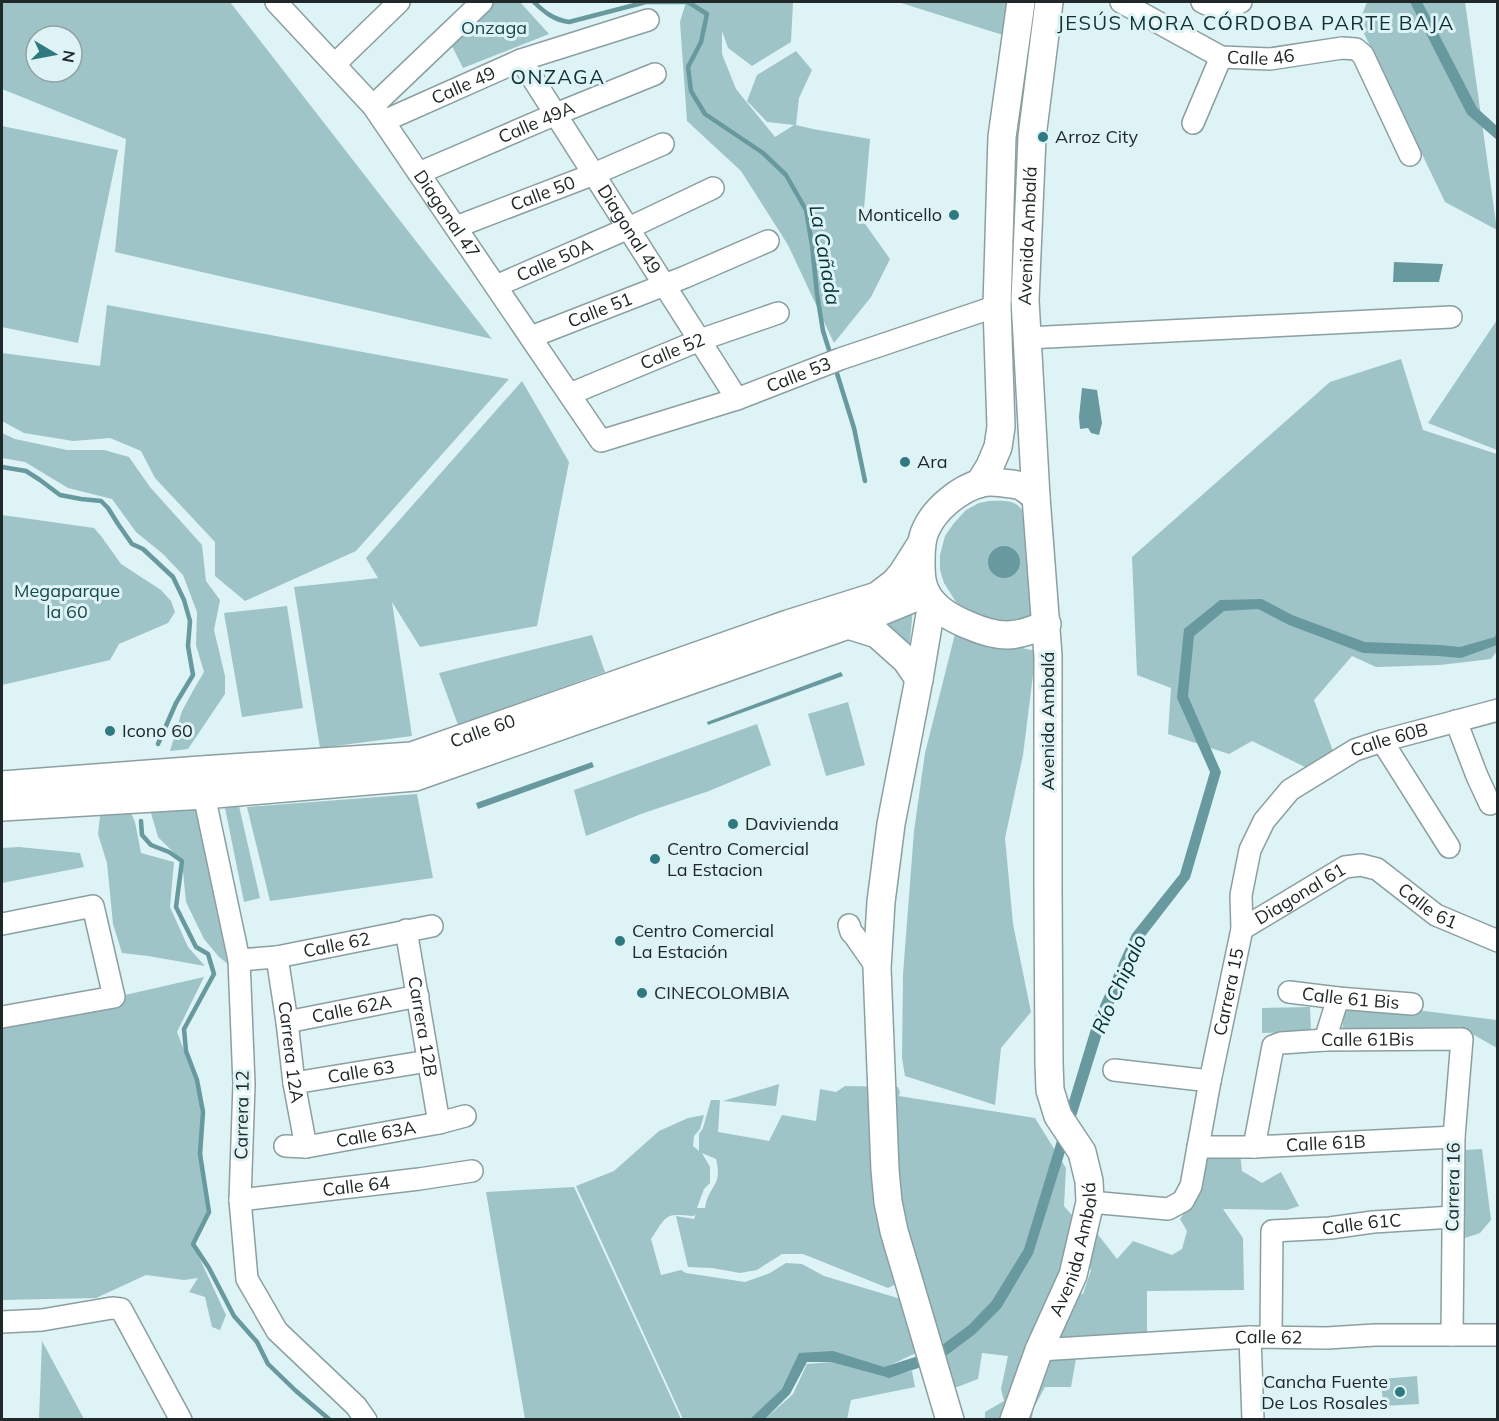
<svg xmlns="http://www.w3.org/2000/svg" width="1499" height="1421" viewBox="0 0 1499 1421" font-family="Mulish,sans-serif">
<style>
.green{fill:#9ec4c8;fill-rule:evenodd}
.water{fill:#67999e}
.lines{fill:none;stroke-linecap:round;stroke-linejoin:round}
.stream{stroke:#67999e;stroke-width:4.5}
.minor-casing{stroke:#8b9fa1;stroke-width:24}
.major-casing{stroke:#8b9fa1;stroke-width:30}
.minor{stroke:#fff;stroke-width:21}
.major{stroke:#fff;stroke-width:27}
.poi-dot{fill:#307980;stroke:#def3f5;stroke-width:2}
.labels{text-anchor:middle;stroke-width:6;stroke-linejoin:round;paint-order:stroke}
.park-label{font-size:18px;fill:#18474b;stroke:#def3f5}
.street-label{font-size:18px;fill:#212829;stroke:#def3f5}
.poi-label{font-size:18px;fill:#212829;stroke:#def3f5;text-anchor:start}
.neighbourhood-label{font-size:20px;letter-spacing:1.5px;fill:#0e3135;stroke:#def3f5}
.water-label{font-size:20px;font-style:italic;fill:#003135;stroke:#def3f5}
</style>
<rect width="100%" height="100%" fill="#def3f5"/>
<path class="green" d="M2,2H230L492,339L115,252L126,139L2,89ZM36,36H72V72H36Z
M483,2H520L549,34L463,68L447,36Z
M686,2H793L791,42L752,66L728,48L722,31V54L736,89L775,137L794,125L767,122L747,101L757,75L796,51L812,70L799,98L796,125L813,129L870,139L863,221L890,259L871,297L834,343L788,245L741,171L687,121L680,22Z
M898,2H1004L1008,3L1003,35Z
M1367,2H1465L1497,230L1445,202L1359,23Z
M2,126L118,150L78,343L2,327Z
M107,305L509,379L356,551L245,601L215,576V542L155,478L141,451L110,438L73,441L24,433L2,421V353L100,366Z
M1497,320V450L1428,423Z
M1401,359L1423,430L1497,454V651L1491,659L1440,665L1376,667L1352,656L1314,700L1333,751L1305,767L1252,741L1229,754L1168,734L1171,688L1137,675L1132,557L1330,382Z
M522,381L569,462L537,626L420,647L392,602L412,736L320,748L294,587L378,578L366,558Z
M2,433L15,439L67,450H104L129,457L150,487L202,545L206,581L220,600L214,630L225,676V694L188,749L170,751L182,711L194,689L204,672L196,645L197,612L183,575L163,554L136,532L112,499L68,488L25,462L2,458Z
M989,501C1001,501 1015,499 1022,510L1034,609L1031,618L1009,626L961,610L944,583L940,570V555L945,536L954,523L966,510L979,503Z
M2,515L94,528L101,536L121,564L161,590L171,601L175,612L168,623L119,644L110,660L2,685Z
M287,606L303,708L242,717L224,613Z
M913,609L909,650L877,622Z
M955,634L1036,651L1023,755L1005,838L1013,924L1031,1012L1001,1048L995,1105L905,1076L902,1058L903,974L914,831L925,753Z
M592,635L605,672L458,725L439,673Z
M848,702L865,765L826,776L808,714Z
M757,724L771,765L709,791L641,814L586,836L574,790Z
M417,794L433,878L270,901L247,807Z
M239,806L260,898L244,902L225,808Z
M198,807L226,951L228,964L219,957L204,939L186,902L182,861L158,837L151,813Z
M130,811L135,822L141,853L174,862L170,907L188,947L205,966L148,956L122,953L113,924L107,863L98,834L100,816Z
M19,847L80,853L84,867L2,883V848Z
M204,977L177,1032L200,1092L203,1173L209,1212L193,1244L226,1315L220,1330L212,1327L205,1297L189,1292L198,1278L184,1280L146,1275L96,1298L2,1300V1023Z
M1360,1003L1497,1020V1048L1467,1031L1342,1034L1344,1013Z
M1310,1007L1311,1032L1262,1033V1008Z
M779,1084L776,1106L723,1101Z
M845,1086L898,1087L900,1092L899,1096L1035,1118L1066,1168L1064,1206L1075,1219L1065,1273L1010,1419L985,1420V1412L1004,1401L1001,1389L1008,1356L982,1353L978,1379L952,1389L931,1320L907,1226L896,1284L888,1288L803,1254H782L757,1270L740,1273L712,1268L688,1267L676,1216L694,1219L696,1214L694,1216C664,1213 667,1215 651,1239L661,1275L681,1270L686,1273L745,1282L770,1273L786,1263L802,1264L824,1276L901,1299L916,1353L884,1368L801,1356L785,1390L753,1419H683L576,1186L614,1171L659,1131L688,1118L704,1115L700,1129L694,1136L693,1146L699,1151V1134L703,1128L711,1100H720L718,1132L769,1141L782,1115L816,1121L820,1089L836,1092ZM702,1153L716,1159C723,1187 709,1184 705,1208H697L704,1189L710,1183V1167Z
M1482,1149L1491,1220L1480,1233L1462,1239L1464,1150Z
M1205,1152L1240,1153L1242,1171L1262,1183L1281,1172L1299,1206L1287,1210L1223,1209L1243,1238L1244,1290L1147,1291V1332L1048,1342L1071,1290L1083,1294L1091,1270L1084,1262L1096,1232L1117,1259L1133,1241L1172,1255L1182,1249L1187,1231L1180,1219C1198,1194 1204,1183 1205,1152Z
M574,1187L681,1419H525L486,1192Z
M42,1341L84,1419H39Z
M1077,1353L1071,1387H1045L1033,1409L1032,1419L1020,1420L1041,1355Z
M832,1362L885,1377L912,1371L915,1387L851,1400L847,1419L764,1420L793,1394L807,1364Z
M1417,1376L1419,1404L1383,1406L1381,1379Z"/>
<path class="water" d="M1410,2H1422L1477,108L1497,126V140L1467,114Z
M1394,262L1443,264L1439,282H1393Z
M1082,388L1097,390L1102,423L1099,435L1091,433L1088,428L1080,429L1079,417Z
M988 562a16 16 0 1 1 32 0a16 16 0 1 1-32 0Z
M1262,599L1292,615L1365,642L1440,645L1460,647L1495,637L1497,631V645L1461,658L1438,656L1363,653L1289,625L1258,609L1224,611L1194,636L1188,696L1221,772L1190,878L1142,940L1105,1024L1033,1254L1001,1308L975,1334L939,1361L889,1378L831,1362H807L790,1394L765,1419L749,1420L782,1389L799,1353L833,1351L884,1367L934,1351L969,1325L992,1301L1024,1249L1094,1019L1132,934L1180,874L1210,772L1177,698L1184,629L1220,600Z
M841,672L843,676L708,725L707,722Z
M592,762L594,767L478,809L476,803Z"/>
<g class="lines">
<path class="stream" d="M534,2C544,12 554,20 569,22L646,2H688L707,14L701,42L688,67L691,91L705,114L763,153L786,175L806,210L812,245L817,294L823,331L831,356
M835,367L854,428L865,481
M2,467L26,471L40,480L60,495L81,499L101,501L108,508L118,524L132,544L143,549L173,577L184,600L190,621L188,646L193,675L176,703L158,744
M141,821L142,835L151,845L169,852L182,861L176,907L196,947L208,954L214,974L184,1029L186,1051L197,1080L203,1112L200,1154L209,1212L193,1244L209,1268L234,1316L257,1342L268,1364L296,1391L330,1420"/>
<g class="minor-casing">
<g id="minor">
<path id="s1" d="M276,2L373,106L601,441L737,399L840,359L997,306"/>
<path id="s2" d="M1121,2L1221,57L1270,59L1342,48L1356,49L1363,55L1410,155"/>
<path d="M1202,2C1215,9 1229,9 1241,2"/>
<path id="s3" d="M521,60L737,399"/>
<path d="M335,64L399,2"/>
<path d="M373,106L482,2"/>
<path id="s4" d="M384,121L521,60L648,20"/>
<path d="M1193,123L1221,57"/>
<path id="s5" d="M419,173L556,114L655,74"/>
<path id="s6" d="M456,227L594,174L663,144"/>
<path id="s7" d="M496,286L631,227L713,188"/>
<path id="s8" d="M531,337L685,277L768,241"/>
<path d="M1027,338L1451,317"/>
<path id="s9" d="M570,394L700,340L778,313"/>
<path d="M1456,721L1477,776L1490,804"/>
<path d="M1382,741L1449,847"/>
<path d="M202,779L204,795L239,960L244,1084L240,1200L247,1279L277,1331L356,1406L366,1420"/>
<path d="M2,924L93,906L114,997L2,1017"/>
<path d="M849,925L851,932L854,935L877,968"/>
<path id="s10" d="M1242,929L1345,867L1361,865L1377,869L1436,915L1498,941"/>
<path id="s11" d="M406,930L439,1123"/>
<path id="s12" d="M277,957L287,1022L294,1083L306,1147"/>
<path id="s13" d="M239,960L277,957L432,926"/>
<path id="s14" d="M1289,992L1338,998L1412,1004"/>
<path id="s15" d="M287,1022L418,996"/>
<path d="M1325,1040L1338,998"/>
<path d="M1114,1070L1210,1081"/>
<path id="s16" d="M294,1083L428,1061"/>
<path id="s17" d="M285,1146L306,1147L439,1123L465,1116"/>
<path id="s18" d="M1198,1147H1254L1454,1137"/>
<path id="s19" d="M1254,1147L1273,1046L1281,1043L1325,1040L1462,1039L1454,1137L1452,1335"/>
<path id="s20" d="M240,1200L419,1179L472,1171"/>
<path id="s21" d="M1090,1202L1168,1209L1183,1201L1191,1186L1210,1081L1242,929L1241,895L1250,850L1264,821L1290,790L1355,750L1382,741L1498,710"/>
<path d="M2,1322L42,1320L112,1308L121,1309L181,1420"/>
<path id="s22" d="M1271,1336L1272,1231L1330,1228L1373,1222L1453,1217"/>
<path d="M1250,1337L1253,1420"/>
<path id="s23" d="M1039,1350L1250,1337L1327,1338L1375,1335H1498"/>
</g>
</g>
<g class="major-casing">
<g id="major">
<path d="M979,484L990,466L998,447L1001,427L997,306L1002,137L1021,2"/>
<path d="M1036,497C1031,493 1026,489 1021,486C1016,484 1009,484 1003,483C996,482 988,481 981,483C959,489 935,509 926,529C921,539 921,550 921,561C921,573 921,585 928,596C937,610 953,619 968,625C1000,639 1015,638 1047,624"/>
<path d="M932,602L919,679L891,824L881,902L877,968L885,1170L888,1202L894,1231L950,1420"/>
<path d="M848,625L877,634L906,660L919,679"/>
<path id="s24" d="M2,785L201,770L412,756L788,624L877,596L894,583L902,574L921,544"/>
<path d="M2,807L204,795L415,777L848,625L926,593"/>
<path id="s25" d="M1014,1420L1039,1350L1073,1275L1090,1202L1089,1181L1082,1152L1058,1116L1050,1090L1049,1063L1048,889V656L1036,497L1025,300L1032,137L1049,2"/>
</g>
</g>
<use href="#minor" class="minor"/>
<use href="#major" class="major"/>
</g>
<g class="poi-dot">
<circle cx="1043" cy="137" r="6"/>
<circle cx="954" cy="215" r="6"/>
<circle cx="905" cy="462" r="6"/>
<circle cx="110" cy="731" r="6"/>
<circle cx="733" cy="824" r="6"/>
<circle cx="655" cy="859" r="6"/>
<circle cx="620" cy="941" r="6"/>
<circle cx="642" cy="993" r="6"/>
<circle cx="1400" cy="1392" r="6"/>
</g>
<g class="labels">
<g class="park-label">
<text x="494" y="34">Onzaga</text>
<text x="67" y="597">Megaparque<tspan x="67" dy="21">la 60</tspan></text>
</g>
<g class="street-label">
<text dy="6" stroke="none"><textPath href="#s2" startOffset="154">Calle 46</textPath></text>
<text dy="6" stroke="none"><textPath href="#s4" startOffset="87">Calle 49</textPath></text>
<text dy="6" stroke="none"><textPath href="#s5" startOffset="128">Calle 49A</textPath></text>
<text dy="6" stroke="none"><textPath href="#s6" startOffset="93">Calle 50</textPath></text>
<text dy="6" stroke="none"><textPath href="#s1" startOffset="273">Diagonal 47</textPath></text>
<text dy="6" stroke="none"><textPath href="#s3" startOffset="201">Diagonal 49</textPath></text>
<text dy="6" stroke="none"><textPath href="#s25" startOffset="1208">Avenida Ambalá</textPath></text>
<text dy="6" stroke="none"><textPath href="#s7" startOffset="64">Calle 50A</textPath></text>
<text dy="6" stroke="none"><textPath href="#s8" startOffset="74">Calle 51</textPath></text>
<text dy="6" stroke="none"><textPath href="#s9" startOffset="111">Calle 52</textPath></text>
<text dy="6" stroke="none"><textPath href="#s1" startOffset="756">Calle 53</textPath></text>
<text transform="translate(1048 721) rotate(-90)" y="6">Avenida Ambalá</text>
<text dy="6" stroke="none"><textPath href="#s24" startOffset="486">Calle 60</textPath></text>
<text dy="6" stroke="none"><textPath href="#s21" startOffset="639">Calle 60B</textPath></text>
<text dy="6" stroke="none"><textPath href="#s10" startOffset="68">Diagonal 61</textPath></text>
<text dy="6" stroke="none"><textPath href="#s10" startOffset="216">Calle 61</textPath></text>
<text dy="6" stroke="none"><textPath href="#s13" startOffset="99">Calle 62</textPath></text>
<text dy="6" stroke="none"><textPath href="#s21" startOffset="310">Carrera 15</textPath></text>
<text dy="6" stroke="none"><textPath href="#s14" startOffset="62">Calle 61 Bis</textPath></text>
<text dy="6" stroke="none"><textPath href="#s15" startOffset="66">Calle 62A</textPath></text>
<text dy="6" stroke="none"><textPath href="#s11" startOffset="98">Carrera 12B</textPath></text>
<text dy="6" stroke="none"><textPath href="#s19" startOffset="198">Calle 61Bis</textPath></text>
<text dy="6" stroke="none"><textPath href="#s12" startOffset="96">Carrera 12A</textPath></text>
<text dy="6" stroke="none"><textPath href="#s16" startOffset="68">Calle 63</textPath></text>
<text transform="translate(242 1115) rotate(-89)" y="6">Carrera 12</text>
<text dy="6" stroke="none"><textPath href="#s17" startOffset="92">Calle 63A</textPath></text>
<text dy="6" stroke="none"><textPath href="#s18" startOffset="128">Calle 61B</textPath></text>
<text dy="6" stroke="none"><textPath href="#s20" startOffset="117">Calle 64</textPath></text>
<text transform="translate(1453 1187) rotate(-89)" y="6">Carrera 16</text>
<text dy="6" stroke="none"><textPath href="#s22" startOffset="195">Calle 61C</textPath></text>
<text dy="6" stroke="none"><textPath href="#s25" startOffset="182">Avenida Ambalá</textPath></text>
<text dy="6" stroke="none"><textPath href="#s23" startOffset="230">Calle 62</textPath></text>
</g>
<g class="poi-label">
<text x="1055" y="143">Arroz City</text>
<text x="942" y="221" text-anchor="end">Monticello</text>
<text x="917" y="468">Ara</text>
<text x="122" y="737">Icono 60</text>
<text x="745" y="830">Davivienda</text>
<text x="667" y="855">Centro Comercial<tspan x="667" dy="21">La Estacion</tspan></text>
<text x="632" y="937">Centro Comercial<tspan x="632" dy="21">La Estación</tspan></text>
<text x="654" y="999">CINECOLOMBIA</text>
<text x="1388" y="1388" text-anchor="end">Cancha Fuente<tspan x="1388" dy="21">De Los Rosales</tspan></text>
</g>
<g class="neighbourhood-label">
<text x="1256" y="30">JESÚS MORA CÓRDOBA PARTE BAJA</text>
<text x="558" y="84">ONZAGA</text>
</g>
<g class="water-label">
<text transform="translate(825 255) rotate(80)" y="7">La Cañada</text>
<text transform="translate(1119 984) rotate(-66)" y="7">Río Chipalo</text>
</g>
</g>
<rect width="1499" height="1421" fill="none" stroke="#212829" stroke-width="6"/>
<g transform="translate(54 54) rotate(100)"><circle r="28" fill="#def3f5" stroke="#92a2a3" stroke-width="1.5"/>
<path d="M0-4.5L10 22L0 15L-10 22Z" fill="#307980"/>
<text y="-9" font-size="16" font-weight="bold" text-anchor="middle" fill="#212829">N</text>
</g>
</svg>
